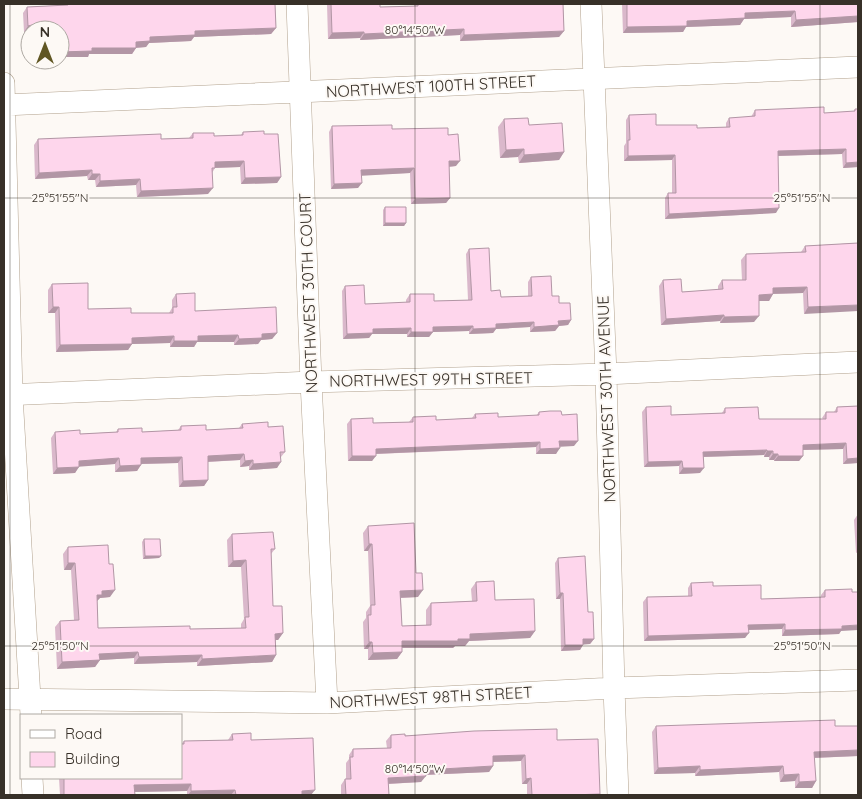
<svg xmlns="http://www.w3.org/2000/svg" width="862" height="799" viewBox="0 0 862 799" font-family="Quicksand,sans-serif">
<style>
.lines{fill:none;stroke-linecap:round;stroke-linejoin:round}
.street-casing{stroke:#b2a28e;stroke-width:22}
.street{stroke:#fff;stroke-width:21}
.wall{fill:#dab8cb}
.shaded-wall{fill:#b296a5}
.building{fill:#fed6ec;stroke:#b296a5}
.ticks{fill:none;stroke:#373028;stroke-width:1;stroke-opacity:0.45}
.labels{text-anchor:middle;stroke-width:4;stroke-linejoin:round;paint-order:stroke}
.street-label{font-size:16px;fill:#373028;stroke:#fdf9f5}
.ticks-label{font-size:12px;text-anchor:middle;fill:#373028;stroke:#fdf9f5;stroke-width:4;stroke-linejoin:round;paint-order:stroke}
</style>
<rect width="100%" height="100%" fill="#fdf9f5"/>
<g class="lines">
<g class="street-casing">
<path id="street" d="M297,4L311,382L327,703
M591,4L606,374L614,688L618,795
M4,83L12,395L31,715
M4,105L858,67
M4,395L311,382L606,374L858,362
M4,699L327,703L614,688L858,680
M32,778L33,795"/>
</g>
<use href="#street" class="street"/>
</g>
<path class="wall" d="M64,4H275L276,28L271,34L194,37L191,41L149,43L146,47L136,48L132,54H89L88,57L60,30H30V60H48L30,61L28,31L24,32L23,13L27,7L64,5Z
M327,4H380V7L414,6V4H563L564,31L559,37L460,41V35L360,40V38L328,39Z
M622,4H858V22L791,27V17L744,19L740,25L686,27L683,32L623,33Z
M855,109H858V167L843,168L842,154L778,156L776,213L665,219V198L668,193H672V160L624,161V146L626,143V120L629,115L656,125L697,128L726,127V123L729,118L751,117L755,110L824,113L853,112Z
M504,119L529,125L564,152L559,160L519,163L518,157L500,158L498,127Z
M332,126L392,129L448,135L456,166L449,167L450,198L446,203L411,204L410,173L361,175L358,188L331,189L329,132Z
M243,132L264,134L281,177L277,183L241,184L240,167L215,168L212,173L208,194L137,197L136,185L96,187L95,180H88L87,176L35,179L34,145L38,139H161L189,138L193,133L214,136L241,135Z
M385,207L406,223L404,226H383V210Z
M858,243L804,314L803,293L773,294L769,301H759L754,322L720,323V321L661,325L659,286L663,280L682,292L718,290V286L722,280H742L741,260L746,254L801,252L805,246Z
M469,249L491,291L501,297L528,296V282L531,277L559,303L571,320L568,325L559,326L555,331L530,332V327L496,329L493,333L469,334V331L433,332L429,337H407V334H372L369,338L343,339L342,291L345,286L365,304L406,303V300L410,294L434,301L468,300L466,254Z
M52,284L88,309L131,313H169L172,308V300L176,294L195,311L277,333L272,339L261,340L258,344L234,345V342H197L194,347H170V343L132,344L128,350L56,352L55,313H48V290Z
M858,406V463L843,464V449L803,450V456L799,461H774V460H769V457H764V455L704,457L700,473L679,474V466L644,467L642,412L646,407L671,415L722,413L725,408L759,419H823L822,418L826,412H834L837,407Z
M539,412L562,415L574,446H559L556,454H536V447L376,454L372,461H348L347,424L351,419L373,423L409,422L413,417L436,420L472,418L475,414L498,417L536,416Z
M242,424L268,427L285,452L281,457L277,468L249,470V466L240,467V460L208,462V480L204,486L179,487L178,463L141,464L137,471L115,472V464L79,466L75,473L53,474L51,438L55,432L80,434L116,432L118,429L142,432L178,430L181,426L206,430L239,428Z
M858,514V552L856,553L854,520Z
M368,526L418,597L401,598L402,626L426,625V610L431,603L472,601L471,589L476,582L495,600L535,631L530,638L469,641L465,646H455L453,648H402V652L397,659L368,660V649H364L363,622L366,618V612L370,606L368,551H364L363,533Z
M232,534L275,549L271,554L273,606L283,633L278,640H276V655L272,662L197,666V662L134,664V658L100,660L95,667L57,669L55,627L60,621L74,620L71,570H64L63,554L68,547L110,597L100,598L97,601L98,628L190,629L241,628V624L244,619L241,567H228L227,540Z
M144,539L161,556L159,558L143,559L142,542Z
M558,558L588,612L594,639L590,644H583L580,650L561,651L560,599H556L555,563Z
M691,583L713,586L761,599L821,597V595L825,590L841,631L839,634L782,636V629L748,630L745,638L644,641L643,602L647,597L688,596V588Z
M656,726H835L858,756L814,758L816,781L812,788H795V781L780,782L779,772L695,776V773L654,774L652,732Z
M232,734L251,740L311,795H187V791L135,792V795H60L59,778H181V744L184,741L228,740Z
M391,735L557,740L599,795H527V784H522L521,761L493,762V766L489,772L425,775L421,782L388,784L389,795H341V785L345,779H346V763L349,759V755L353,749L387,748L386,741Z"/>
<path class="shaded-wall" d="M795,11L791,17L744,19L740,25L686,27L683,32L623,33L627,27L687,21L745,13Z
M858,16V22L791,27L796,20Z
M32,25L28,31L24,32L28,26Z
M276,28L271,34L194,37L191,41L149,43L146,47L132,48L136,42L150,37L195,31Z
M464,29L460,35L360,40L364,34Z
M564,31L559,37L460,41L464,35Z
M364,32L360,38L328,39L332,33Z
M92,48H136L132,54H89L88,57H60V52Z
M30,60H48L30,61Z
M524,149L518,157L500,158L506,150Z
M846,149L842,154L774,156L778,151Z
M564,152L559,160L519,163L524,155Z
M675,155L672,160L624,161L628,156Z
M244,161L240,167L211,168L215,162Z
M449,161H460L456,166L445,167Z
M858,162V167L843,168L846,163Z
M414,168L410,173L358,176L361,170Z
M92,170L87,176L35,179L39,173Z
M92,174H100L95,180H88Z
M281,177L277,183L241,184L245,178Z
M140,179L136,185L96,187L100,181Z
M362,183L358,188L331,189L334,184Z
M213,188L208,194L137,197L141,191Z
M450,198L446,203L411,204L415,199Z
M779,208L776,213L665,219L669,214Z
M385,223H406L404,226H383Z
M807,287L803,293L769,294L773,288Z
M773,294L769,301H754L759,295Z
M858,305V311L804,314L808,307Z
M53,307H59L55,313H48Z
M724,315L720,321L661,325L666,319Z
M759,316L754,322L720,323L724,317Z
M571,320L568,325L559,326L555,331L530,332L534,327L558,321Z
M534,322L530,327L496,329L493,333L469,334L473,329L496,324Z
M473,326L469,331L433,332L429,337H407L411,332L433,327Z
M411,328L407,334H372L369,338L343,339L347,334L373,329Z
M277,333L272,339L261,340L258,344L234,345L239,339L262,334Z
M238,335L234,342H197L194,347H170L174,341L198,336Z
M174,336L170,343L132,344L128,350L56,352L60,345L132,338Z
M559,441H578L574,446L556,447Z
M540,442L536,447L372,454L376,449Z
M846,443L843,449L799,450L803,445Z
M560,448L556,454H536L540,449Z
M767,450L764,455L700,457L703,452Z
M767,451H773L769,457H764Z
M244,454L240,460L203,462L208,456Z
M773,454H778L774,460H769Z
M352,456H376L372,461H348Z
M778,456H803L799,461H774Z
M182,457L178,463L137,464L141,458Z
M119,458L115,464L75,467L79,461Z
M858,458V463L843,464L847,459Z
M253,460L249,466L240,467L245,461Z
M682,461L679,466L644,467L648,462Z
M281,462L277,468L249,470L253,464Z
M141,465L137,471L115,472L120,466Z
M79,467L75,473L53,474L57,468Z
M683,468H704L700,473L679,474Z
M208,480L204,486L179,487L183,481Z
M369,544H372L368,551H364Z
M145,556H161L159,558L143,559Z
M246,560L241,567H228L233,561Z
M68,563H75L71,570H64Z
M115,590L110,597L100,598L97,601L92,602L97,595L102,591Z
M423,590L418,597L395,598L400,591Z
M560,593H563L560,599H556Z
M785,624L782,629L745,630L748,625Z
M858,625V630L841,631L839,634L782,636L785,630Z
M535,631L530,638L469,641L465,646H455L453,648H397L402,641L458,639L470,634Z
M283,633L278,640H271L275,634Z
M749,633L745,638L644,641L648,636Z
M583,639H594L590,644L579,645Z
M369,642H372L368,649H364Z
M565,645H583L580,650L561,651Z
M138,652L134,658L100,660L95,667L57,669L62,662L99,654Z
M402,652L397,659L368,660L373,653Z
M202,655L197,662L134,664L139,657Z
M276,655L272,662L197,666L202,659Z
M858,750V756L810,758L814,752Z
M525,755L521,761L489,762L493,756Z
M493,766L489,772L421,775L425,770Z
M700,766L695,773L654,774L658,768Z
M783,766L779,772L695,776L700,770Z
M799,774L795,781L780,782L784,775Z
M426,776L421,782L384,784L388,778Z
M531,778L527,784H522L526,779Z
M816,781L812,788H795L799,782Z
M191,784L187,791L130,792L134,785Z
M235,790L231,795H188L191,791Z
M315,790L311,795H298L302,791Z"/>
<path class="building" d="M68,4H275L276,28L195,31V35L150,37V41L136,42V48H92V51L60,52V30H32V25L28,26L27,7L68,5Z
M331,4H380V7L418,6V4H563L564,31L464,35V29L364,34V32L332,33Z
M627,4H858V16L796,20L795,11L745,13V18L687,21V26L627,27Z
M824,107V113L855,111V109H858V162L846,163V149L778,151L779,208L669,214L668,193H676L675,155L628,156V140H630L629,115L656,114V125H697V128L730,127L729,118L755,116V110Z
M528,118L529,125L562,123L564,152L524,155V149L506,150L504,119Z
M392,125V129L448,128V135L458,134L460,161H449L450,198L415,199L414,168L361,170L362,183L334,184L332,126Z
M264,131V134H278L281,177L245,178L244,161L215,162V168H212L213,188L141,191L140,179L100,181V174H92V170L39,173L38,139L161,134V139L193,138V133H214V136L243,135V132Z
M385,207H406V223H385Z
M858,243V305L808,307L807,287L773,288V294L759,295V316L724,317V315L666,319L663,280L681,279L682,292L723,289L722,280H746V254L806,252L805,246Z
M489,248L491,291L500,290L501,297L532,296L531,277L551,276L552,296H559V303H570L571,320L558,321L559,325L534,327V322L496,324V328L473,329V326L433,327V332H411V328L373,329V333L347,334L345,286L364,285L365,304L410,302V294H434V301L472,300L469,249Z
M88,283V309L131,308V313H173V307H177L176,294L195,293V311L276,307L277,333L262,334V338L239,339L238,335L198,336V341H174V336L132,338V344L60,345L59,307H53L52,284Z
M671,406V415L725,413V408L758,407L759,419H826V412H837V407L858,406V458L847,459L846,443L803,445V456H778V454H773V451H767V450L703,452L704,468H683L682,461L648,462L646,407Z
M550,411H561L562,415L577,414L578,441H559L560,448L540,449V442L376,449V456H352L351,419L373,418V423L413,422V417L436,416V420L476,418L475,414L498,413V417L539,415V412Z
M268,422V427L283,426L285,452H280L281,462L253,464V460L245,461L244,454L208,456V480L183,481L182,457L141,458V465L120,466L119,458L79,461V467L57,468L55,432L80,430V434L118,432V429L142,428V432L181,430V426L206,425V430L243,428L242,424Z
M414,523L416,573H422L423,590L400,591L402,626L431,625V603L477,601L476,582L494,581L495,600L534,599L535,631L470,634V639H458V641H402V652L373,653L372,642H369L368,615H371V605H375L372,544H369L368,526Z
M273,532L275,549H271L273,606H282L283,633L275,634L276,655L202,659V655L139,657L138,652L99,654L100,660L62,662L60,621L79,620L75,563H68V547L108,545L109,564H113L115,590L102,591V595H97L98,628L190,626V629L246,628L245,617H249L246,560L233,561L232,534Z
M144,539H160L161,556H145Z
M585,556L588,612H593L594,639H583V645H565L563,593H560L558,558Z
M713,582V586L761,585V599L825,597V590L852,589V592H858V625L842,626V629L785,630V624L748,625L749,633L648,636L647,597L692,596L691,583Z
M835,720V726H858V750L814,752L816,781L799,782V774L784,775L783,766L700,770V766L658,768L656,726Z
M557,729V740L598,739L600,794L571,795H532L531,778L526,779L525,755L493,756V766L425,770L426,776L388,778L389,795H346L345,779H351L350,757H353V749L391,748V735L405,734V736L474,731Z
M251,733V740L313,738L315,790L302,791V795H236L235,790L191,791V784L134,785L135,795H64V778H181V744H184V741L233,740L232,734Z"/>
<path class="ticks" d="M10,4V795M415,4V795M820,4V795M4,198H858M4,646H858"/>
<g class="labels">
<g class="street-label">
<text transform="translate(431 86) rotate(-3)" y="6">NORTHWEST 100TH STREET</text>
<text transform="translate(308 293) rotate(-92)" y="6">NORTHWEST 30TH COURT</text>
<text transform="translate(431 379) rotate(-1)" y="6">NORTHWEST 99TH STREET</text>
<text transform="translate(606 399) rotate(-92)" y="6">NORTHWEST 30TH AVENUE</text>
<text transform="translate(431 697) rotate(-3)" y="6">NORTHWEST 98TH STREET</text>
</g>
</g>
<g class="ticks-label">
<text x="415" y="34">80°14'50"W</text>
<text x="60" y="202">25°51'55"N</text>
<text x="802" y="202">25°51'55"N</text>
<text x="60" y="650">25°51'50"N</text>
<text x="802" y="650">25°51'50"N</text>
<text x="415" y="773">80°14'50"W</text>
</g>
<rect width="862" height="799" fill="none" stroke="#373028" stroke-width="10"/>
<rect x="20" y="714" width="162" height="65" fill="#fdf9f5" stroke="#aea9a3"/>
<rect x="30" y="730" width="25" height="8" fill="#ffffff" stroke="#aea9a3"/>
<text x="65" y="739" font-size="15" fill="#373028">Road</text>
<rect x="30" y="752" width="25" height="15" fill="#fed6ec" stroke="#aea9a3"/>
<text x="65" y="764" font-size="15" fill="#373028">Building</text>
<g transform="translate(45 45)"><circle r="24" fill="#fdf9f5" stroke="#aea9a3"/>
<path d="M0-4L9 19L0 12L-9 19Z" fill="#605623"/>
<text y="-8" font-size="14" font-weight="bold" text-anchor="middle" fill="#373028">N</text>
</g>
</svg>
